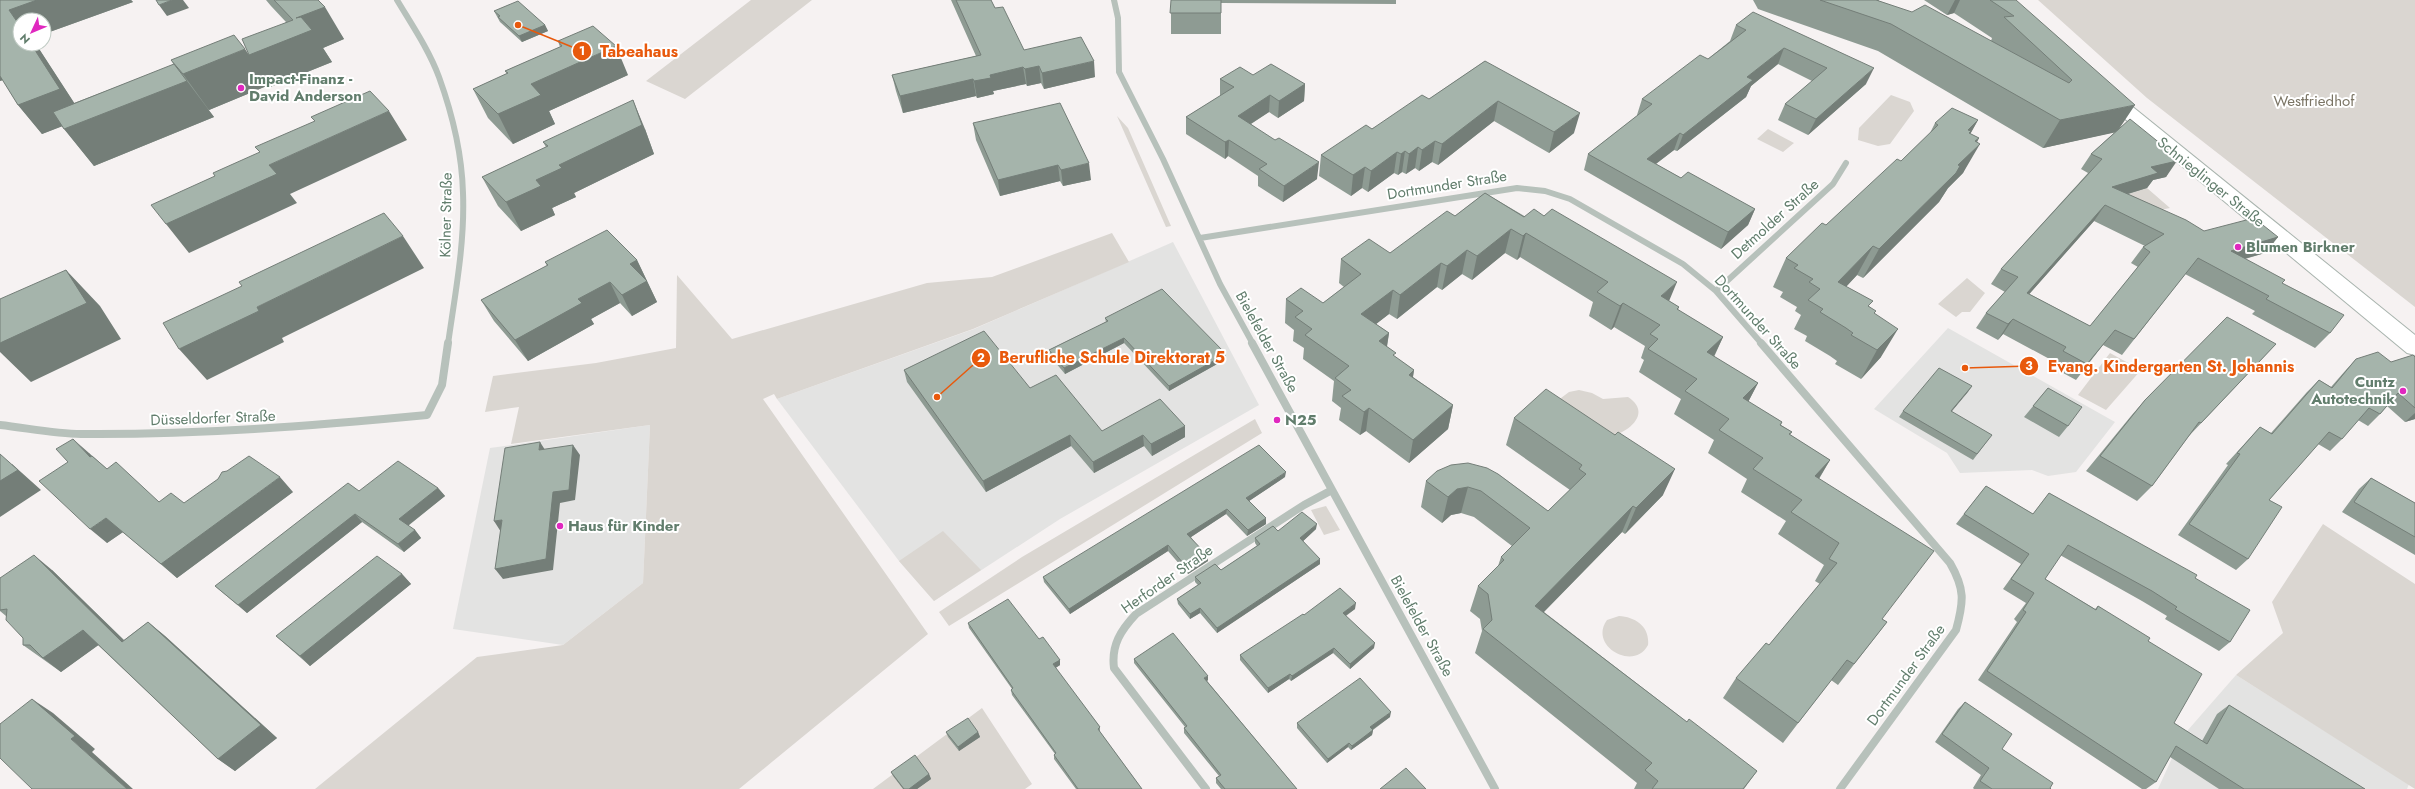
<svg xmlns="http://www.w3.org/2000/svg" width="2415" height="789" viewBox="0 0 2415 789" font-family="Jost,sans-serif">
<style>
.built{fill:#e3e3e2}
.green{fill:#dad6d1}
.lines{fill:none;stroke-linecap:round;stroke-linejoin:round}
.major-casing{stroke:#a9b4ae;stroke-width:2}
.minor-far1{stroke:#b7c1bb;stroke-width:6}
.minor{stroke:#b7c1bb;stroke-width:8}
.major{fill:#fff;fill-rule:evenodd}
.wall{fill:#8e9b93;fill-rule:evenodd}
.shaded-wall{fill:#747e78}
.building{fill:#a5b4ab;stroke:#747e78;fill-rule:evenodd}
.poi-dot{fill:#e028bf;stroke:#fff;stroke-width:1.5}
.labels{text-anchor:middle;stroke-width:4;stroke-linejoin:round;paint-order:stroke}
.poi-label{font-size:15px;font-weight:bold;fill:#617d6c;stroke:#fff;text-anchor:start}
.park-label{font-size:15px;fill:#7a7464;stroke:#fff}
.street-label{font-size:15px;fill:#617d6c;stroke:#fff}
.leader{fill:none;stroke:#e8590c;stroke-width:1.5}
.callout-dot{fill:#e8590c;stroke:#fff;stroke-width:1.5}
.mark-label{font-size:12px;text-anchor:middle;font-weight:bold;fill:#fff}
.callout-label{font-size:16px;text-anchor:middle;font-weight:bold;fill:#e8590c;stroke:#fff;stroke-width:4;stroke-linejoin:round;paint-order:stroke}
</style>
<rect width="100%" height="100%" fill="#f6f2f2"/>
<path class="built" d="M1173,242L1259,405L1060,519L934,601L899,561L777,399L974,329Z
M1948,328L2115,422L2076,472L2048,476L2032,470L1960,473L1947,453L1874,409Z
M650,425L643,583L563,645L453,629L490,448Z
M2236,675L2409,784L2407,789H2158L2181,738Z"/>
<path class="green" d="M751,0H812L685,99L646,81Z
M2038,0H2415V307L2147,98Z
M1891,95L1910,102L1914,111L1890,144L1878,146L1858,140L1859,128Z
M1117,116L1128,128L1171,226L1166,227Z
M1768,129L1794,143L1783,152L1757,139Z
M2147,188L2170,208L2160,210L2128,194Z
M1112,233L1129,262L973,329L777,399L774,394L763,399L928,634L739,789H315L477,657L563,645L643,583L650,425L511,444L519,407L485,412L493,376L596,363L676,348L677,275L732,339L927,283L992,277Z
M1967,278L1985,293L1970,312H1962L1956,317L1938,304Z
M2110,353L2141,370L2106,410L2078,395Z
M1579,390L1592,393L1603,399L1628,397C1653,413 1628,434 1607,437L1562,409L1561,398L1569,392Z
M1255,419L1262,433L949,626L939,612L1022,557Z
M1326,506L1340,530L1324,535L1311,510Z
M2323,524L2415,584V789L2236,675L2283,633L2272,602Z
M943,531L981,570L934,601L899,561Z
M1619,616C1636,617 1650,627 1648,645C1634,672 1588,646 1607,620Z
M982,708L1032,784L1025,789H873Z"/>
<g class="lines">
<g class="major-casing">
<path id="major" d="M2107,90L2113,91L2415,335V355L2407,353L2101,99L2098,95L2101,91Z"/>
</g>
<path class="minor-far1" d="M397,0C412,25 429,50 439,77C452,113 462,155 463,193C465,244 455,294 448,344
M1114,0L1118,18L1119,72L1163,159L1220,284L1253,344
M1200,238L1517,188L1545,191L1570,199L1683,264L1716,291L1762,344
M1716,291L1833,184L1846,163"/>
<path class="minor" d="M1252,343L1495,789
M1761,343L1950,563C1965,589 1964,601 1956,630L1840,789
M0,425C27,428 55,434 81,434C197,435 312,426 427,415L442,385L448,343
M1206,789L1114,668C1111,645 1121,630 1136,614L1304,505L1332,490"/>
<use href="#major" class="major"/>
</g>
<path class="wall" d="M0,0H131L133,2L44,34V20H20L74,103L174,65L171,60L249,54L286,22L271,6L266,0H318L344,39L323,48L332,62L270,87L269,85L209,110L207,108L214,117L94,166L62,126L42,134L18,105L3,80L0,81Z
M951,0H991L995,8L1024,50L1095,77L1044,89L1041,83L1027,86L1026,84L993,91L994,94L977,98L976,96L903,113L896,91L892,75L976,56Z
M1171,0H1396V4L1221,3V34H1171Z
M1753,0H1879V1L1991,41L1992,38L1954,13L1947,15L1924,0H2016L2119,129L2177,157L2166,177L2153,180L2147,188L2128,194L2204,231L2278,237L2265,253L2245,259L2282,283L2330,333L2315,348L2252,314L2255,311L2185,274L2122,355L2103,345L2076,380L2052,367L2055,362L2003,334L1998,340L1976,328L1986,313L2005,292L1991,284L2001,269L2088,173L2081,169L2091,154L2115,132L2043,148L1878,51L1758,9ZM2094,221L2145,246L2143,247L2131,263L2138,267L2090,326L2029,294Z
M494,11L545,25L548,31L522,42L500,22Z
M1736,25L1866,84L1808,135L1778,120L1785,104L1812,81L1778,64L1751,86L1746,97L1677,151L1674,150L1656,164L1681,178L1755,209L1748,225L1721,249L1584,170L1588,154L1637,116V115L1642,99L1708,59L1730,41Z
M558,41L628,75L549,111L555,124L513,144L488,118L473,89L507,74L505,71L560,47Z
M1485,61L1574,133L1549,153L1494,121L1438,165L1432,162L1419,171L1415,168L1406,174L1402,172L1398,175L1394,173L1368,192L1362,188L1351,196L1319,176L1321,155L1429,99Z
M1253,75L1305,84L1304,101L1278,118L1269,112L1251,124L1317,179L1283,202L1258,186V176L1228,156L1225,159L1186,134V117L1220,96V79Z
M1978,120L1970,134L1979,138L1963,173L1948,188L1939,202L1863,278L1857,275L1846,287L1870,307L1874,313L1881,357L1861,379L1835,364L1837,361L1830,356L1805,341L1807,336L1794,329L1801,315L1795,311L1797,307L1780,297L1783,292L1773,287L1786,258L1826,225L1901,161L1930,133L1935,123Z
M973,123L1091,180L1063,186L1060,181L1000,196L976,140Z
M645,129L654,154L574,193L576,197L552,208L555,215L521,231L498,206L482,177L546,147L543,142Z
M1485,193L1669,301L1679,307L1678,310L1723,337L1714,357L1758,383L1748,402L1782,422L1781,425L1792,432L1790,435L1830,460L1819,479L1882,619L1887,622L1838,685L1831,680L1783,743L1723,698L1736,678L1769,645L1820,584L1815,581L1824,565L1778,534L1786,521L1741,492L1747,479L1708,453L1714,440L1674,414L1681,399L1639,372L1644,360L1641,358L1645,346L1614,327L1611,330L1589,316L1593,302L1520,257L1517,260L1505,253L1472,280L1462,274L1442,290L1437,287L1397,319L1389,314L1376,324L1389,333L1387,347L1395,357L1414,370L1413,377L1453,405L1448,429L1409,463L1366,431L1360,435L1339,420L1341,408L1332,401L1334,381L1303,359L1304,348L1293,341L1294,330L1285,323L1286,299L1323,303L1344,287L1339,283L1341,259L1390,253L1455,216Z
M637,260L657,302L632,316L620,303L591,319L594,324L528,361L494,321L481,300L547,266L545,262Z
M1105,318L1226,354V359L1169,391L1124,343L1065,374L1050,356L1049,350L1106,322Z
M2276,344L2188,437L2152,486L2137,501L2086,471L2131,416L2145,400Z
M2415,357V419L2405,422L2387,406L2380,414L2368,426L2358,420L2342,439L2330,451L2318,444L2269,500L2248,559L2236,570L2178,535L2228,465L2226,464L2260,427L2271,433L2307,392L2319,380L2331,387L2345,371L2356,359L2391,362Z
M904,370L1030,388L1102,431L1185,437L1152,456L1144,446L1094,473L1071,446L986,492L907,382Z
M1972,386L1951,412L1988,440L1973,460L1899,417L1903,411Z
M2048,388L2068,426L2059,437L2024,417Z
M1514,418L1663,495L1625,534L1622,532L1544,612L1687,722L1757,771L1744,789H1634L1637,783L1475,653L1482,631L1480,619L1470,611L1478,586L1498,566L1501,557L1512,546L1474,517L1461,513L1451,515L1442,523L1421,507L1426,481L1498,474L1548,511L1570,490L1506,445Z
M89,453L107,469L159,502L184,503L293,492L177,578L123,532L107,543Z
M1285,477L1249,501L1266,524L1247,536L1226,514L1191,537L1208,561L1188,574L1168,551L1070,614L1044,582L1043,577Z
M2371,478L2415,503V555L2342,512L2359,489Z
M1986,486L2033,514L2049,493L2195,578L2230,642L2219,651L2165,619L2167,616L2142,601L2060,555L2045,579L2095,609L2098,606L2148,641L2174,723L2202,741L2217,714L2229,705L2365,789H2219L2170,757L2156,782L2146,789H2142L1978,680L2017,622L2014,619L2026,603L2003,589L2021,564L1956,524Z
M438,488L445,496L408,526L415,530L421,538L404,552L362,522L247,613L215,586L359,491Z
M1316,529L1303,541L1320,564L1217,633L1200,613L1190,619L1178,604L1177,599L1198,585L1195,582V577L1221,570L1257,546L1255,543V538L1278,531Z
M52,570L124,640L148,622L165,636L277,738L235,771L218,759L98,645L61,672L23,645V638L6,616L0,611V578Z
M402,574L411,584L310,666L276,636Z
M1355,609L1346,616L1374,648L1350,669L1333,653L1291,681L1289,679L1268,693L1240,660V655L1304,615Z
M968,623L1039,639L1060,660V665L1055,668L1100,727V732L1142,789H1076L1054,759V755L1055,754L1012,695L1011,690L1012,689L969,628Z
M1134,659L1208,680L1207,681L1297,789H1221L1216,783V778L1219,776L1184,733V728L1185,727L1134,663Z
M1965,702L2002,749L2051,789H1974L1973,788L1981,775L1935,742L1958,709Z
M1390,717L1373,730L1372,735L1351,750L1348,747L1327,763L1297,728V723Z
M946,732H978L980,737L959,751L948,737Z
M891,772L929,774L931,779L917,789H903L893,776Z"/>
<path class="shaded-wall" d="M37,0H131L133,2L44,34V20H20V26L9,10Z
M172,0H183L189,8L167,16L159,5Z
M1955,0H1960L1954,13L1947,15Z
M325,7L344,39L323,48L332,62L270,87L269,85L209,110L183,74L245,49L249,55L296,18Z
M545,25L548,31L522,42L519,36Z
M31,44H36L84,118L42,134L18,105Z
M616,46L628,75L549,111L555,124L513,144L498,114L531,84Z
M1784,48L1778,64L1751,86L1746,97L1677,151L1683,135L1747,77Z
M1094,61L1095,77L1044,89L1042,73Z
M1039,66L1041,83L1027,86L1025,69Z
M1023,67L1026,84L993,91L994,94L977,98L974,81L990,75Z
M0,68L8,78L0,81Z
M1874,68L1866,84L1808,135L1816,119Z
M973,79L976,96L903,113L900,96Z
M187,81L214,117L94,166L64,129Z
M1305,84L1304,101L1278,118L1279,101Z
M1270,95L1269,112L1238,132V116Z
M633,100L645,129L654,154L574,193L576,197L552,208L555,215L521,231L506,202L536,180L559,165Z
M1498,101L1494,121L1438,165L1442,144Z
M2135,105L2117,132L2043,148L2060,120Z
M389,111L407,140L290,194L297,203L189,253L166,224L269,165Z
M1580,113L1574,133L1549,153L1554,132Z
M1978,120L1962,149L1968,130Z
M1680,133L1674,150L1641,175L1647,159Z
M1979,138L1970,153L1980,144L1963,173L1948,188L1939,202L1863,278L1879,249L1958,165L1975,141Z
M1229,140L1228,156L1225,159V142Z
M1435,141L1432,162L1419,171L1422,150Z
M1418,147L1415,168L1406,174L1409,154Z
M1405,151L1402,172L1398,175L1401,154Z
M1397,152L1394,173L1368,192L1371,171Z
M2177,157L2174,162L2177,161L2166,177L2153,180L2147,188L2101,202L2112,187L2151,167Z
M1319,162L1317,179L1283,202L1284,186Z
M1089,163L1091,180L1063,186L1061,170Z
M1058,165L1060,181L1000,196L998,180Z
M1365,167L1362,188L1351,196L1353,175Z
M2105,205L2094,221L2016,309L2027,293Z
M1755,209L1748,225L1721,249L1728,232Z
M1511,229L1505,253L1472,280L1477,256Z
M1526,233L1520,257L1517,260L1523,236Z
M403,236L424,268L282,338L284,342L207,380L179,349L257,307Z
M2278,237L2265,253L2218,266L2231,251Z
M1873,246L1857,275L1823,311L1838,282Z
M1467,250L1462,274L1442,290L1447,266Z
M637,260L657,302L632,316L622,295L630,264Z
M1441,263L1437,287L1397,319L1400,295Z
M66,270L100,306L121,339L31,382L0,352V343Z
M610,282L620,303L591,319L594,324L528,361L515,340L578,299Z
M1677,282L1667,306L1661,296Z
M1393,290L1389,314L1358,338L1361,314Z
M1623,303L1614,327L1611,330L1620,306Z
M2013,319L2003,334L1998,340L2008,324Z
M1898,329L1881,357L1861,379L1877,350Z
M1389,333L1385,357L1379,341Z
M1723,337L1712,360L1707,352Z
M1124,338V343L1065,374L1064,368Z
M1226,354V359L1169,391V386Z
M1414,370L1410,394L1409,375Z
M1758,383L1746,406L1743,398Z
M1972,386L1968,392L1947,417L1951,411Z
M1453,405L1448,429L1409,463L1413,440Z
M1369,408L1366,431L1360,435L1364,412Z
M2415,413V419L2405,422Z
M1185,426V437L1152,456L1151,444Z
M1070,435L1071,446L986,492L983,481Z
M1143,435L1144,446L1094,473L1093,462Z
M73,439L89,453L106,472L90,457Z
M540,442L547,453L539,450Z
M573,445L580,455L575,500L560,503L553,570L503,579L495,569L553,492Z
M1830,460L1816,483L1815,476Z
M12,464L41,490L0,517V481Z
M1675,469L1663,495L1625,534L1636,508Z
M1286,472L1285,477L1246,503V498Z
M280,477L293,492L177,578L161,564Z
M1468,487L1461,513L1451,515L1442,523L1448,497L1457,489Z
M438,488L445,496L406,527L399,519Z
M1633,506L1622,532L1526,630L1535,606Z
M1227,509L1226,514L1188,539L1187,534Z
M355,514L362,522L247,613L238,605Z
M106,518L123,532L107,543L90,529Z
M1266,518V524L1247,536L1248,530Z
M502,520L501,532L494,521Z
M1317,524L1316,529L1300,544V538Z
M415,530L421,538L404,552L398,544Z
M1168,545V551L1070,614L1069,609Z
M34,555L52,570L139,655L122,642Z
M1208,556V561L1188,574V569Z
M1320,559V564L1217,633V628Z
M402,574L411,584L310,666L300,656Z
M1356,603L1355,609L1342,618L1343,613Z
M1200,608V613L1190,619V614Z
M148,622L165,636L277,738L235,771L218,759Z
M83,630L100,644L61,672L43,658Z
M1375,643L1374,648L1350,669V664Z
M1334,648L1333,653L1291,681L1292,676Z
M1060,660V665L1054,669L1053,664Z
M1290,674L1289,679L1268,693V688Z
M1208,676V680L1204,683V678Z
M32,699L53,713L95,749L92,752L133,789H127L71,739Z
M1391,712L1390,717L1369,732L1370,727Z
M1373,730L1372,735L1351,750L1352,746Z
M978,732L980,737L959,751L958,747Z
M1349,743L1348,747L1327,763L1328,759Z
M929,774L931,779L917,789H909Z"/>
<path class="building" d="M0,0H37L9,10L20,26V44H31L60,89L18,105L0,76Z
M156,0H172L159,5Z
M274,0H318L325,7L296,18L301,17L312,30L249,55L242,39L293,20Z
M956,0H991L995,8L1003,7L1024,50L1081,37L1094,61L1042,73L1039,66L1025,69L1023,67L990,75L991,78L974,81L973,79L900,96L892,75L981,55Z
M1171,0H1221V13H1170Z
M1820,0H1876L1912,12L1925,5L2069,83L2072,80L2004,17L2014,16L1990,0H2016L2135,105L2060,120L1891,24Z
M518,1L545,25L519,36L498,17L500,16L494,11Z
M1753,12L1874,68L1816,119L1785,104L1827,68L1784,48L1747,77L1753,80L1683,135L1680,133L1647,159L1681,178L1688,172L1755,209L1728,232L1588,154L1652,104L1642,99L1700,55L1708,59L1746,30L1736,25Z
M593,26L616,46L531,84L541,95L498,114L473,89L508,73L505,71L562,46L558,41Z
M234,35L245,49L183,74L171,60Z
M1485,61L1580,113L1554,132L1498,101L1442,144L1435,141L1422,150L1418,147L1409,154L1405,151L1401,154L1397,152L1371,171L1365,167L1353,175L1321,155L1366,125L1372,129L1422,95L1429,99Z
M174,64L187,81L64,129L53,112Z
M1271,64L1305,84L1279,101L1270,95L1238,116L1275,140L1279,138L1319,162L1284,186L1259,169L1267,164L1229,140L1225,142L1186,117L1234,87L1220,79L1240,67L1253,75Z
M370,91L389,111L269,165L277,174L166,224L151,205L215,176L213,173L260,152L255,147L315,121L311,117Z
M633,100L642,125L559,165L562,168L536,180L541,186L506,202L482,177L548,146L543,142Z
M1060,103L1089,163L1061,170L1058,165L998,180L973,123Z
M1952,108L1978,120L1968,130L1971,131L1969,133L1979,138L1975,141L1980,144L1958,165L1960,166L1956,173L1879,249L1873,246L1838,282L1873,301L1868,306L1876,311L1874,313L1898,329L1877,350L1851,335L1853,333L1846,328L1820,312L1823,309L1808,300L1820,289L1809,282L1813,279L1794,268L1798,265L1786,258L1822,223L1826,225L1897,159L1901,161L1938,125L1935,123Z
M2130,119L2177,157L2173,158L2177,161L2151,167L2158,173L2112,187L2186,220L2204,231L2254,218L2278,237L2231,251L2285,280L2282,283L2344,315L2330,333L2266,299L2269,296L2198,258L2134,339L2115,330L2087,364L2063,351L2066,347L2013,319L2008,324L1986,313L2018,277L2001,269L2102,159L2091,154ZM2105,205L2164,234L2143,247L2150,252L2090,326L2027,293Z
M1485,193L1524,217L1534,209L1544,216L1552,209L1677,282L1661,296L1679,307L1677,309L1723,337L1707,352L1758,383L1743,398L1782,422L1780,425L1792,432L1789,434L1830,460L1815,476L1934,551L1882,619L1887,622L1854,664L1847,660L1798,723L1736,678L1766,643L1769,645L1837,563L1829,559L1839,543L1791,512L1802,500L1753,469L1763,458L1719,430L1729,419L1685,391L1697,379L1648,349L1658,339L1650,334L1660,325L1623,303L1620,306L1597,292L1608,282L1526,233L1523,236L1511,229L1477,256L1467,250L1447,266L1441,263L1400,295L1393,290L1361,314L1389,333L1379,341L1396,353L1393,355L1414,370L1409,375L1453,405L1413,440L1369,408L1364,412L1342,396L1351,390L1335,378L1349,366L1305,335L1312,329L1295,317L1303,311L1286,299L1301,288L1323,303L1361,274L1341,259L1369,239L1390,253L1447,211L1455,216Z
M384,213L403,236L257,307L259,311L179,349L163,323L242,286L239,282Z
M607,230L637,260L630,264L647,281L622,295L610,282L578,299L582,303L515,340L481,300L548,265L545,262Z
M66,270L87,303L0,343V299Z
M1162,289L1226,354L1169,386L1124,338L1064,368L1049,350L1108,321L1105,318Z
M2227,317L2276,344L2201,423L2199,422L2152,486L2100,456L2145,400Z
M984,331L1030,388L1056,375L1102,431L1160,399L1185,426L1151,444L1143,435L1093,462L1070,435L983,481L904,370Z
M2378,352L2391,362L2413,355L2415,357V408L2398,393L2380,414L2369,408L2342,439L2329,432L2269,500L2282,507L2248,559L2189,524L2240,454L2237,453L2260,427L2272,434L2319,380L2332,388L2356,359Z
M1939,368L1972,386L1951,411L1992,435L1977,454L1903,411Z
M2048,388L2082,407L2068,426L2033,406Z
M1546,389L1615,435L1618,432L1675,469L1636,508L1633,506L1535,606L1687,722L1689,719L1757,771L1743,789H1652L1658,781L1645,770L1652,763L1483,629L1492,620L1488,594L1478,586L1504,560L1501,557L1530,528L1481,491L1468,487L1457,489L1448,497L1426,481L1437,471L1451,465L1468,463L1487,468L1498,474L1548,511L1586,474L1579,469L1582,465L1514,418Z
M73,439L90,457L92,456L107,469L116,462L159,502L171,493L184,503L218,479L222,472L227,471L249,456L280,477L161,564L106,518L90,529L39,481L68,462L56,449Z
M540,442L539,450L573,445L569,490L553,492L546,559L495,569L502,520L494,521L505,448Z
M1259,445L1286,472L1246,498L1266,518L1248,530L1227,509L1187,534L1208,556L1188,569L1168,545L1069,609L1043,577Z
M0,454L18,470L0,481Z
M398,461L438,488L399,519L415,530L398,544L355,514L238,605L215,586L348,483L359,491Z
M2371,478L2415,503V537L2354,502Z
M1986,486L2033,514L2049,493L2197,575L2195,578L2250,610L2230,642L2175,609L2177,607L2152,591L2068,545L2045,579L2096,610L2098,606L2150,638L2148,641L2202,674L2174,723L2207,744L2229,705L2365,789H2244L2176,746L2156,782L1987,671L2026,612L2023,610L2034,593L2011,579L2029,554L1964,514Z
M1302,512L1317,524L1300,538L1320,559L1217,628L1200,608L1190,614L1177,599L1201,583L1195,577L1215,564L1221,570L1260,544L1255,538L1273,526L1278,531Z
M34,555L122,642L148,622L261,725L218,759L83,630L43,658L30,645H23V638L6,620L7,609L0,610V578Z
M377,556L402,574L300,656L276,636Z
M1340,588L1356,603L1343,613L1375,643L1350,664L1334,648L1292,676L1290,674L1268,688L1240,655L1303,614L1304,615Z
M1008,599L1039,639L1043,637L1060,660L1053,664L1100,727L1098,729L1142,789H1078L1054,755L1056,753L1011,690L1013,688L968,623Z
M1173,633L1208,676L1204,678L1297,789H1225L1216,778L1221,775L1184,728L1187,726L1134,659Z
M1360,678L1391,712L1370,727L1373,730L1352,746L1349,743L1328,759L1297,723Z
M32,699L75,736L71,739L127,789H32L0,758V724Z
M1965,702L2012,734L2002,749L2053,783L2050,788L2051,789H1992L1980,781L1989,768L1942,734Z
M968,718L978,732L958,747L946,732Z
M915,755L929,774L909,789H904L891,772Z
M1406,768L1426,789H1380Z"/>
<g class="poi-dot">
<circle cx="241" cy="88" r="4"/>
<circle cx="2238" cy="247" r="4"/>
<circle cx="2403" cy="391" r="4"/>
<circle cx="1277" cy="420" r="4"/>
<circle cx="560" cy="526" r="4"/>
</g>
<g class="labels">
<g class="poi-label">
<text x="249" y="84">Impact-Finanz -<tspan x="249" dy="17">David Anderson</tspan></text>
<text x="2246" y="252">Blumen Birkner</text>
<text x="2395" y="387" text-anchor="end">Cuntz<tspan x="2395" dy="17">Autotechnik</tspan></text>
<text x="1285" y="425">N25</text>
<text x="568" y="531">Haus für Kinder</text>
</g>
<g class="park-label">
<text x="2314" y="106">Westfriedhof</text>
</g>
<g class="street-label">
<text transform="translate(2211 182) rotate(39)" y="5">Schnieglinger Straße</text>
<text transform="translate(1447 185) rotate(-9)" y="5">Dortmunder Straße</text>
<text transform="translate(446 215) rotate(-89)" y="5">Kölner Straße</text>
<text transform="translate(1775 219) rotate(-42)" y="5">Detmolder Straße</text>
<text transform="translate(1758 322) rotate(48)" y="5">Dortmunder Straße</text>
<text transform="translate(1267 342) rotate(61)" y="5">Bielefelder Straße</text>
<text transform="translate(213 418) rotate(-2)" y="5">Düsseldorfer Straße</text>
<text transform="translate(1167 579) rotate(-35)" y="5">Herforder Straße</text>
<text transform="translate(1422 626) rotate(61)" y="5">Bielefelder Straße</text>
<text transform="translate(1906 675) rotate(-54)" y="5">Dortmunder Straße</text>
</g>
</g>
<path class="leader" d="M518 25L582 51M937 397L981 358M1965 368L2029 366"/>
<g class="callout-dot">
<circle cx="518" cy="25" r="4"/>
<circle cx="937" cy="397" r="4"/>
<circle cx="1965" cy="368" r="4"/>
<circle cx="582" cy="51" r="10"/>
<circle cx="981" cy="358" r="10"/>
<circle cx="2029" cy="366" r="10"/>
</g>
<g class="mark-label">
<text x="582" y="55">1</text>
<text x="981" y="362">2</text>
<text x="2029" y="370">3</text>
</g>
<g class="callout-label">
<text x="639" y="57">Tabeahaus</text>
<text x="1112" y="363">Berufliche Schule Direktorat 5</text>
<text x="2171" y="372">Evang. Kindergarten St. Johannis</text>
</g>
<g transform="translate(32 32) rotate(226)"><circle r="19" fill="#ffffff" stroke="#c0cbc4"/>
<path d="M0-3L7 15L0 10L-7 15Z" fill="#e028bf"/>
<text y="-6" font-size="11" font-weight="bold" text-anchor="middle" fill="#617d6c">N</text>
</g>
</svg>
